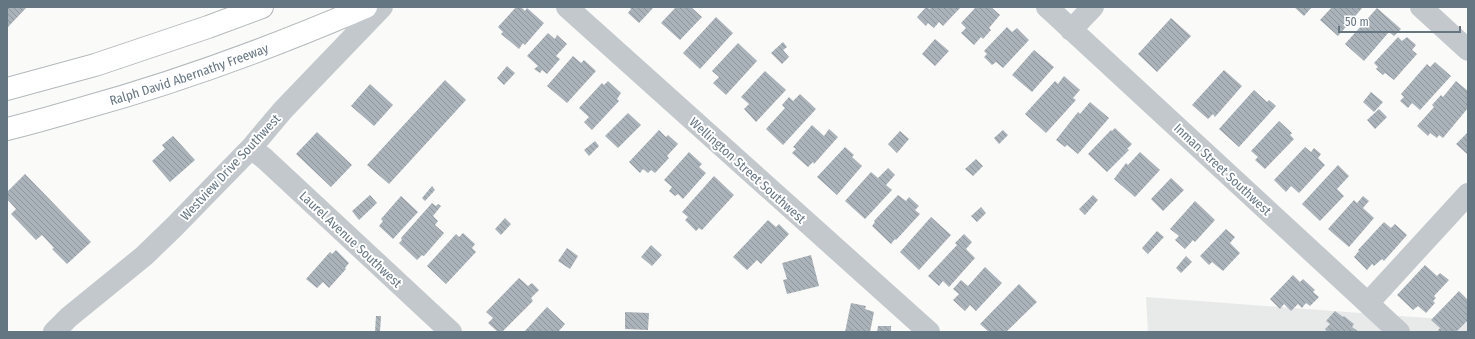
<svg xmlns="http://www.w3.org/2000/svg" width="1475" height="339" viewBox="0 0 1475 339" font-family="'Fira Sans Condensed',sans-serif">
<style>
.built{fill:#e8e9e9}
.building{fill:url(#building-back-hatch)}
.lines{fill:none;stroke-linecap:round;stroke-linejoin:round}
.highway-casing{stroke:#b4b9bd;stroke-width:24}
.minor{stroke:#c3c8cc;stroke-width:22}
.highway{stroke:#fff;stroke-width:22}
.labels{text-anchor:middle;stroke-width:4;stroke-linejoin:round;paint-order:stroke}
.street-label{font-size:13px;fill:#657683;stroke:#fff}
</style>
<defs>
<pattern id="building-back-hatch" width="6" height="6" patternUnits="userSpaceOnUse"><rect width="6" height="6" fill="#aab3b9"/><path d="M-1 5l2 2M0 0l6 6M5-1l2 2" fill="none" stroke="#8e969c"/></pattern>
</defs>
<rect width="100%" height="100%" fill="#fafaf8"/>
<path class="built" d="M1146,297L1468,321V332H1148Z"/>
<path class="building" d="M7,7H27L8,27L7,26Z
M516,7H521L525,11L527,8L544,23L525,45L523,43L519,49L501,34L503,32L498,27Z
M629,7H654L639,23L628,13L631,9Z
M676,7H691L702,17L680,40L661,23Z
M926,7L930,9L931,7H961L943,26L939,22L934,28L928,23L926,26L917,17Z
M976,7H991L1000,15L989,28L991,30L983,39L981,37L974,45L961,33L966,28L961,23Z
M1294,7H1312L1304,16Z
M1332,7H1363L1338,36L1320,20Z
M1377,8L1401,29L1394,36L1389,32L1364,61L1345,44Z
M716,17L733,33L700,69L683,53Z
M1171,18L1191,36L1157,72L1138,54Z
M1007,27L1012,32L1017,28L1029,40L1003,68L996,62L992,65L984,57L987,54L984,51Z
M548,33L555,39L557,35L567,44L556,56L560,59L547,74L542,70L540,73L534,69L538,66L527,56Z
M1398,37L1402,41L1407,37L1416,45L1412,50L1417,54L1394,80L1385,73L1383,75L1376,69L1378,67L1374,63Z
M935,39L949,51L935,66L922,54Z
M783,42L787,47L783,50L789,57L782,64L771,53Z
M738,43L757,61L726,95L713,83L719,77L712,71Z
M1034,50L1054,67L1032,92L1012,75Z
M573,56L581,63L584,60L596,71L567,103L547,86Z
M1435,62L1451,76L1420,110L1412,103L1408,108L1400,101L1404,97L1401,94L1427,64L1430,67Z
M507,66L515,73L504,85L497,78Z
M1224,70L1242,86L1215,117L1213,114L1208,119L1192,105Z
M765,71L786,90L756,122L744,109L749,104L741,97Z
M1064,76L1080,90L1073,98L1076,100L1046,133L1025,114L1055,81L1058,84Z
M445,80L466,100L389,184L367,165Z
M608,81L621,93L617,99L619,101L592,130L584,122L589,117L579,108L602,83L604,85Z
M1456,81L1468,91V108L1443,138L1439,135L1437,138L1430,133L1428,136L1417,126L1434,107L1432,105L1441,95L1443,97Z
M370,84L393,105L374,126L351,106Z
M1254,90L1267,102L1269,100L1276,106L1239,147L1219,129Z
M1371,92L1383,102L1374,112L1363,102Z
M800,94L816,109L783,145L766,129L785,108L782,105L789,97L793,101Z
M1090,102L1109,118L1078,154L1067,145L1065,147L1056,140L1078,112L1080,114Z
M1379,109L1387,117L1375,129L1367,120Z
M628,113L641,125L618,148L605,136Z
M1279,121L1292,133L1290,135L1294,139L1265,169L1255,160L1258,157L1251,151Z
M812,125L824,136L829,129L838,137L814,164L813,162L808,167L792,153L796,149L793,147Z
M1115,128L1132,144L1127,149L1129,150L1107,172L1088,154L1111,130L1112,131Z
M659,130L666,137L668,135L678,144L667,156L669,158L655,173L651,170L648,173L643,169L640,173L629,162Z
M1003,130L1008,135L999,144L994,138Z
M900,131L909,139L897,153L888,144Z
M317,132L352,165L331,187L296,154Z
M1468,132V155L1456,144Z
M173,136L195,160L170,182L152,161L165,149L162,145Z
M595,141L599,146L589,156L584,150Z
M845,147L854,155L852,157L862,166L837,195L817,177Z
M1305,147L1311,152L1314,148L1321,154L1318,158L1325,165L1299,193L1291,186L1286,192L1274,180Z
M689,152L702,164L699,167L706,173L683,199L678,194L675,196L669,191L672,187L664,180Z
M1140,152L1160,170L1135,197L1114,179L1126,163L1128,165Z
M976,159L983,166L973,176L965,169Z
M1338,165L1349,176L1337,189L1344,196L1320,221L1302,204Z
M888,168L895,175L886,185L892,190L865,219L845,201L871,172L878,178Z
M25,174L91,242L67,264L52,249L54,248L42,235L36,240L11,214L16,209L7,199V192Z
M714,176L734,195L702,230L699,228L696,231L685,220L688,217L682,212Z
M1171,178L1184,190L1163,211L1151,199Z
M432,186L435,190L425,201L422,198Z
M370,195L377,203L359,220L352,211Z
M898,195L906,201L909,197L919,206L915,210L920,214L896,240L895,239L891,244L872,226L875,222L874,221Z
M1093,195L1098,200L1085,215L1079,209Z
M401,196L418,212L393,239L379,226L383,221L381,219Z
M1363,196L1369,201L1363,208L1374,218L1349,247L1328,229L1354,200L1357,203Z
M1195,201L1215,220L1195,242L1193,240L1185,249L1175,240L1179,236L1170,229Z
M432,203L436,206L438,204L441,206L433,216L438,221L435,225L444,233L424,256L422,255L417,260L399,243L402,240L401,238Z
M981,207L986,213L977,222L971,216Z
M931,217L951,235L919,270L900,252Z
M505,218L511,224L501,235L495,229Z
M768,220L776,227L779,224L789,234L761,264L757,260L747,270L733,257Z
M1384,222L1391,228L1395,224L1407,235L1384,261L1382,259L1374,266L1372,264L1367,270L1354,257L1359,251L1358,250Z
M1226,229L1235,237L1230,243L1240,253L1223,271L1212,262L1209,265L1200,256Z
M1157,231L1164,237L1148,254L1142,248Z
M463,233L475,244L472,248L476,252L446,284L427,266L456,234L459,237Z
M964,234L972,242L966,249L975,258L949,287L943,281L939,286L928,276L957,245L955,243Z
M651,245L662,255L652,266L641,257Z
M567,248L578,256L570,269L558,261Z
M336,250L349,263L345,268L346,269L329,288L323,282L317,288L306,279L330,252L332,254Z
M811,255L819,286L787,294L783,280L787,279L782,263Z
M1186,256L1192,262L1181,273L1176,268Z
M1425,265L1437,276L1440,273L1449,280L1434,296L1436,298L1433,301L1435,303L1426,313L1418,306L1413,310L1397,295Z
M985,267L1002,283L976,311L970,305L965,311L953,300L959,294L953,289L961,280L968,286Z
M1293,275L1300,282L1303,279L1315,290L1313,292L1319,297L1310,306L1306,303L1302,308L1298,304L1291,311L1284,304L1280,309L1270,299Z
M519,278L528,286L532,283L539,290L531,298L533,301L502,332H498L488,323L493,318L486,312Z
M1019,284L1037,302L1006,332H989L980,324Z
M1459,291L1468,300V320L1456,332H1437L1440,328L1431,320Z
M851,303L866,306L865,309L874,312L870,332H845Z
M547,307L565,324L558,332H524Z
M1335,311L1343,317L1344,316L1354,324L1352,327L1359,332H1328L1325,329L1330,324L1326,321Z
M625,312L649,313L648,330L625,329Z
M376,316H381L380,332H375Z
M878,326H891V332H877Z"/>
<g class="lines">
<g class="highway-casing">
<g id="highway">
<path d="M7,89L95,65L208,27L262,7"/>
<path id="s1" d="M7,129C32,123 56,116 80,109C178,82 273,47 366,7"/>
</g>
</g>
<path class="minor" d="M567,7L929,332
M1047,7L1399,332
M1421,7L1468,50
M1071,30L1093,7
M251,148L265,159L451,332
M1368,303L1468,194
M54,332L69,317L144,256L174,227L251,148L283,110L382,7"/>
<use href="#highway" class="highway"/>
</g>
<g class="labels">
<g class="street-label">
<text dy="5" stroke="none"><textPath href="#s1" startOffset="190">Ralph David Abernathy Freeway</textPath></text>
<text transform="translate(230 167) rotate(-47)" y="5">Westview Drive Southwest</text>
<text transform="translate(1223 169) rotate(43)" y="5">Inman Street Southwest</text>
<text transform="translate(748 170) rotate(42)" y="5">Wellington Street Southwest</text>
<text transform="translate(351 239) rotate(43)" y="5">Laurel Avenue Southwest</text>
</g>
</g>
<rect width="1475" height="339" fill="none" stroke="#657683" stroke-width="16"/>
<path d="M1339 26v6h121v-6" fill="none" stroke="#657683" stroke-width="2"/>
<text x="1345" y="26" font-size="12" fill="#657683" stroke="#ffffff" stroke-width="3" paint-order="stroke">50 m</text>
</svg>
